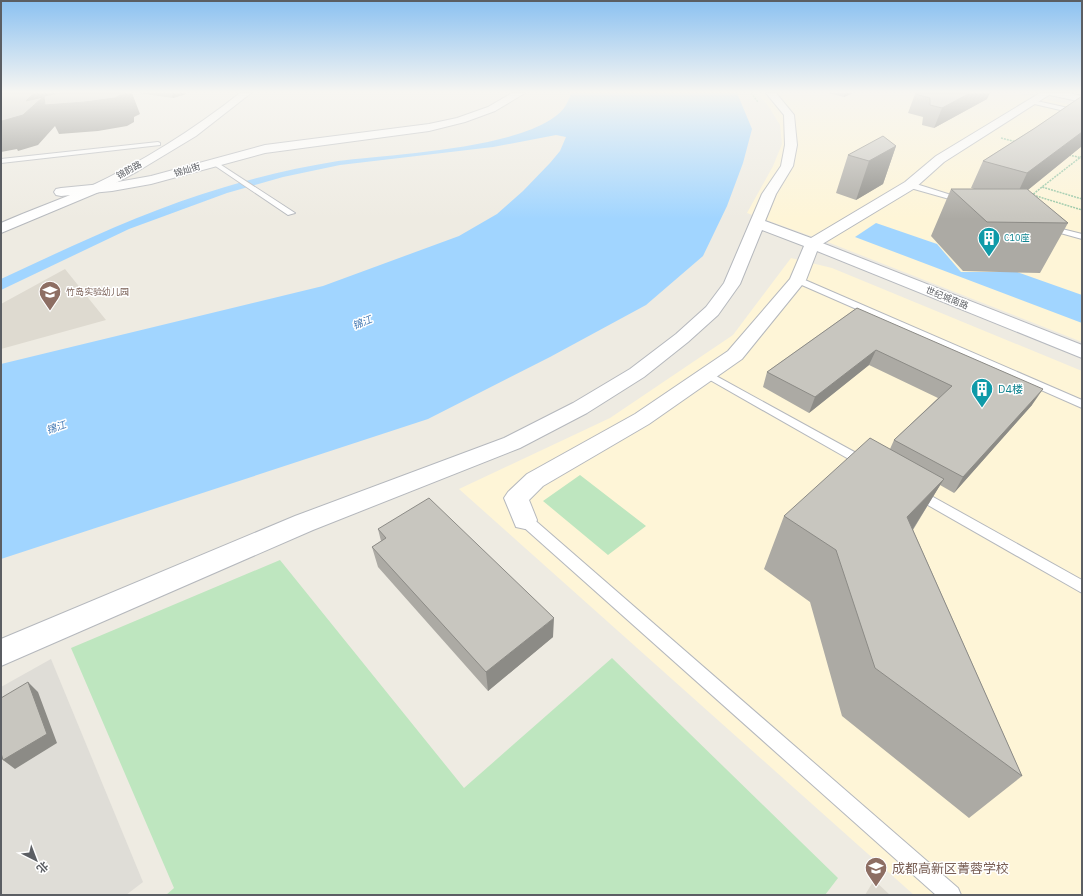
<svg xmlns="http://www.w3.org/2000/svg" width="1083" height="896" viewBox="0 0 1083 896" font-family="'IBM Plex Sans','Noto Sans SC',sans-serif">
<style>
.commercial{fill:#fef5d7}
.industrial{fill:#dfddd7}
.education{fill:#dedad0}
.green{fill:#bee6bf}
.water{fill:#a1d5ff}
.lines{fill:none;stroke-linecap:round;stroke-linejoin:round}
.service-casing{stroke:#b5b8bd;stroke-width:2}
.minor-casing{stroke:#b5b8bd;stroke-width:2}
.tertiary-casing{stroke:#b5b8bd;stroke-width:2}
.secondary-casing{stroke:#b6b9bf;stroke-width:2}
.path{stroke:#97c6a5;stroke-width:1.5;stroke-dasharray:2 1;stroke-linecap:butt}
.service{fill:#fff;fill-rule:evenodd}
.minor{fill:#fff;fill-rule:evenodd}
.tertiary{fill:#fff;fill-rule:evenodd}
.secondary{fill:#fff;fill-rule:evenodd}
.wall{fill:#acaaa4}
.shaded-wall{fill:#8c8b86}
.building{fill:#c8c6bf;stroke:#8c8b86}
.labels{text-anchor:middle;stroke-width:3;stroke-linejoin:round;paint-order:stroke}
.far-street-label{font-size:9px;fill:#5b5e63;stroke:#fff}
.far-culture-label{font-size:9px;fill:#0d838f;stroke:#fff;text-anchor:start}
.far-education-label{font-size:9px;fill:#785e54;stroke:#fff;text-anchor:start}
.far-water-label{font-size:10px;font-style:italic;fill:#3e75b1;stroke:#fff}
.culture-label{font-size:11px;fill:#0d838f;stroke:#fff;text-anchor:start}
.near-education-label{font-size:13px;fill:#785e54;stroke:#fff;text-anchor:start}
</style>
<rect width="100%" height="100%" fill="#eeebe2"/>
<path class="commercial" d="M757,93H1015L1082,107V342L830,243L747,213L773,166L782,144L780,125L767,104Z
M791,258L832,268L1082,371V895H914L459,489L610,418L733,335Z"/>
<path class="industrial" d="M51,659L143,882L126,895H1V687Z"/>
<path class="education" d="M65,269L106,320L1,349V304Z
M874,880L890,895H865Z"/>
<path class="green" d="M580,475L646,526L608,555L543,501Z
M280,560L464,788L612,658L838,878L825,895H166L174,888L71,648Z"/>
<path class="water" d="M571,93H737L752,129L743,163L727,206L703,256L646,305L550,357L428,419L1,559V364L323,286L459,236L497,214L523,191L550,163L560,151L566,137L556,135L493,147L340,165L283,177L227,193L129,229L1,290V279C74,245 147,210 225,187C262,176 300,167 338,161C388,154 539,149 566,105C568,101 570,97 571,93Z
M876,223L937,244L961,272H1017L1082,295V323L855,237Z"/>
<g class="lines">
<g class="service-casing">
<path id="service" d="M1032,100L1082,111V115L1030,103Z
M158,142L160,143V145L1,163V159Z
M213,160L215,161L295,213L288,215L211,163L210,162Z
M907,183H913L967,200L960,202L907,187Z
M1046,225L1082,234V239L1046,229Z
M798,277L1082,400V408L795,282V278Z
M707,371L869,460L871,463L869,466H861L703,376L702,374Z
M917,488L1082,580V593L912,496L911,493L912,490Z
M525,515L530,516L958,888L961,895H936L520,524L518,520L520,516Z"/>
</g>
<g class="minor-casing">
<path id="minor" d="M512,93H525L495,111L465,122L429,131L265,153L151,184L112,191L61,196L56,195L54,192L56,189L61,188L112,183L151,176L265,145L429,124L457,118L488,107Z
M766,93H776L794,115L797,145L793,166L776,194L765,221L811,238L905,182L936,156L1040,93H1052L944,162L915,188L819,246L806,280L742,359L649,424L543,486L529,500L537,520L534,527L525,529L516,527L504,498L508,492L527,474L635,414L728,351L790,279L804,246L762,230L740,284L718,315L688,342L644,377L587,413L520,448L313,530L1,666V639L295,516L504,438L573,403L630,369L676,334L706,307L724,283L762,194L781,166L785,145L784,115Z"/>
</g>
<g class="tertiary-casing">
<path id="tertiary" d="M240,93H251L196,136L138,171L99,192L1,233V223C30,210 60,200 89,187C142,162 193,130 240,93Z
M1049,93H1069L1082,96V102L1050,95Z"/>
</g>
<g class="secondary-casing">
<path id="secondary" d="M812,239L1082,345V358L807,247L804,244L807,241Z"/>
</g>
<path class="path" d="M751,93L758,102
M1001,138L1017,142
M1069,155L1082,158
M1082,156L1042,187L1082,199
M1033,195L1082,210
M1031,196L1042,187"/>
<use href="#service" class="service"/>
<use href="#minor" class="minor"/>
<use href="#tertiary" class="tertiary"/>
<use href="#secondary" class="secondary"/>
</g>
<path class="wall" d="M138,93H186V94L173,98Z
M828,93H853L844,97Z
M915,94L987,99L934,128L922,125L923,117L908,113Z
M1082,96V146L1028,190L1068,223L1040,273L963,271L931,236L951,189H974L971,188L983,161L1035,128Z
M896,146L883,184L856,200L836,193L848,155Z
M857,308L1032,405L954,493L940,485L913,530L1022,776L969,818L842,716L810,602L764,569L784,516L890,449L894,440L938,398L869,365L809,413L763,387L767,372Z
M378,529L553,637L488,691L378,567L372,547L381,541Z"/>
<path class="shaded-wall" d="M33,93H132L140,114L134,117V122L127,126L98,131L59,134L55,126L38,145L18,151L17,149L1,152V120Z
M171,93H186V94L173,98Z
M845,93H853L844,97Z
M970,93H990L987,99L934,128L942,108Z
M1082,132V146L1014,201L1027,173Z
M896,146L883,184L856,200L869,161Z
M876,350L869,365L809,413L815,397Z
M1043,389L1032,405L954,493L963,477Z
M944,479L911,532L907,517Z
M554,618L553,637L488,691L486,672Z
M28,682L38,692L57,743L15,769L3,760Z"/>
<path class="building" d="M1,93H33L32,95L26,101L43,97L23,115L2,121L1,120Z
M59,93H123V94L115,98L85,102L45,105L44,96Z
M916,93H970L942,108L930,105V98L915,94Z
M1082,96V132L1027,173L983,161L1035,128Z
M883,136L896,146L869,161L848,155Z
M951,189H1027L1068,223L987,222Z
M857,308L1043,389L963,477L894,440L952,386L876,350L815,397L767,372Z
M870,438L944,479L907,517L1022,776L875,668L836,550L784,516Z
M429,498L554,618L486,672L372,547L386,538L378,529Z
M28,682L47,734L3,760L1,753V698Z"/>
<linearGradient id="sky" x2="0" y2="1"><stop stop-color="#8bc1f1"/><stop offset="0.42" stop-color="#f7f6f2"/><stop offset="1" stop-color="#f7f6f2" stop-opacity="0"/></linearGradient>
<rect width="1083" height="219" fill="url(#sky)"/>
<defs>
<g id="building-pin" transform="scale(1.15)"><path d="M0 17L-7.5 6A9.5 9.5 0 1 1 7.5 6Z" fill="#0f9aa8" stroke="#fff"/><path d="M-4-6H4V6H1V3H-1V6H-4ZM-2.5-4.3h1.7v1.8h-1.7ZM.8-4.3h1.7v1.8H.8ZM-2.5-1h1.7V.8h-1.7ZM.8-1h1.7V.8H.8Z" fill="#fff"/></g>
<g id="school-pin" transform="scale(1.15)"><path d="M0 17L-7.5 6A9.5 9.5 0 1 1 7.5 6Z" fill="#8d6e63" stroke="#fff"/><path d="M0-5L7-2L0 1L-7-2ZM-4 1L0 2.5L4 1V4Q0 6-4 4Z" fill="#fff"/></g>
</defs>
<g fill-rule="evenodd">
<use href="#building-pin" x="989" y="238"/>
<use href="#school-pin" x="50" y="292"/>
<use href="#building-pin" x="982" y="389"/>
<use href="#school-pin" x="876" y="868"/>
</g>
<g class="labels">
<g class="far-street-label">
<text transform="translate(129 170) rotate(-29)" y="3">锦韵路</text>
<text transform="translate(187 170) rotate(-17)" y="3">锦灿街</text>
<text transform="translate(947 298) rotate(22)" y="3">世纪城南路</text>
</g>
<g class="far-culture-label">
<text x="1004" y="241">C10座</text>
</g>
<g class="far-education-label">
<text x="66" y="295">竹岛实验幼儿园</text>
</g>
<g class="far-water-label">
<text transform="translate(362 322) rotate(-22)" y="4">锦江</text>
<text transform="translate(56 427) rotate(-19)" y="4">锦江</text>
</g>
<g class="culture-label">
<text x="998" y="393">D4楼</text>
</g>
<g class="near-education-label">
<text x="892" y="873">成都高新区菁蓉学校</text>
</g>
</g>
<rect width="1083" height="896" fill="none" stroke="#5b5e63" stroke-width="4"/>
<g transform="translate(36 860) rotate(138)" stroke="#ffffff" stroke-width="3" paint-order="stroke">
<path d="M0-3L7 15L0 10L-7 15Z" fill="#5b5e63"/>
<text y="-6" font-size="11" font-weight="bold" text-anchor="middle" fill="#5b5e63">北</text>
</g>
</svg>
